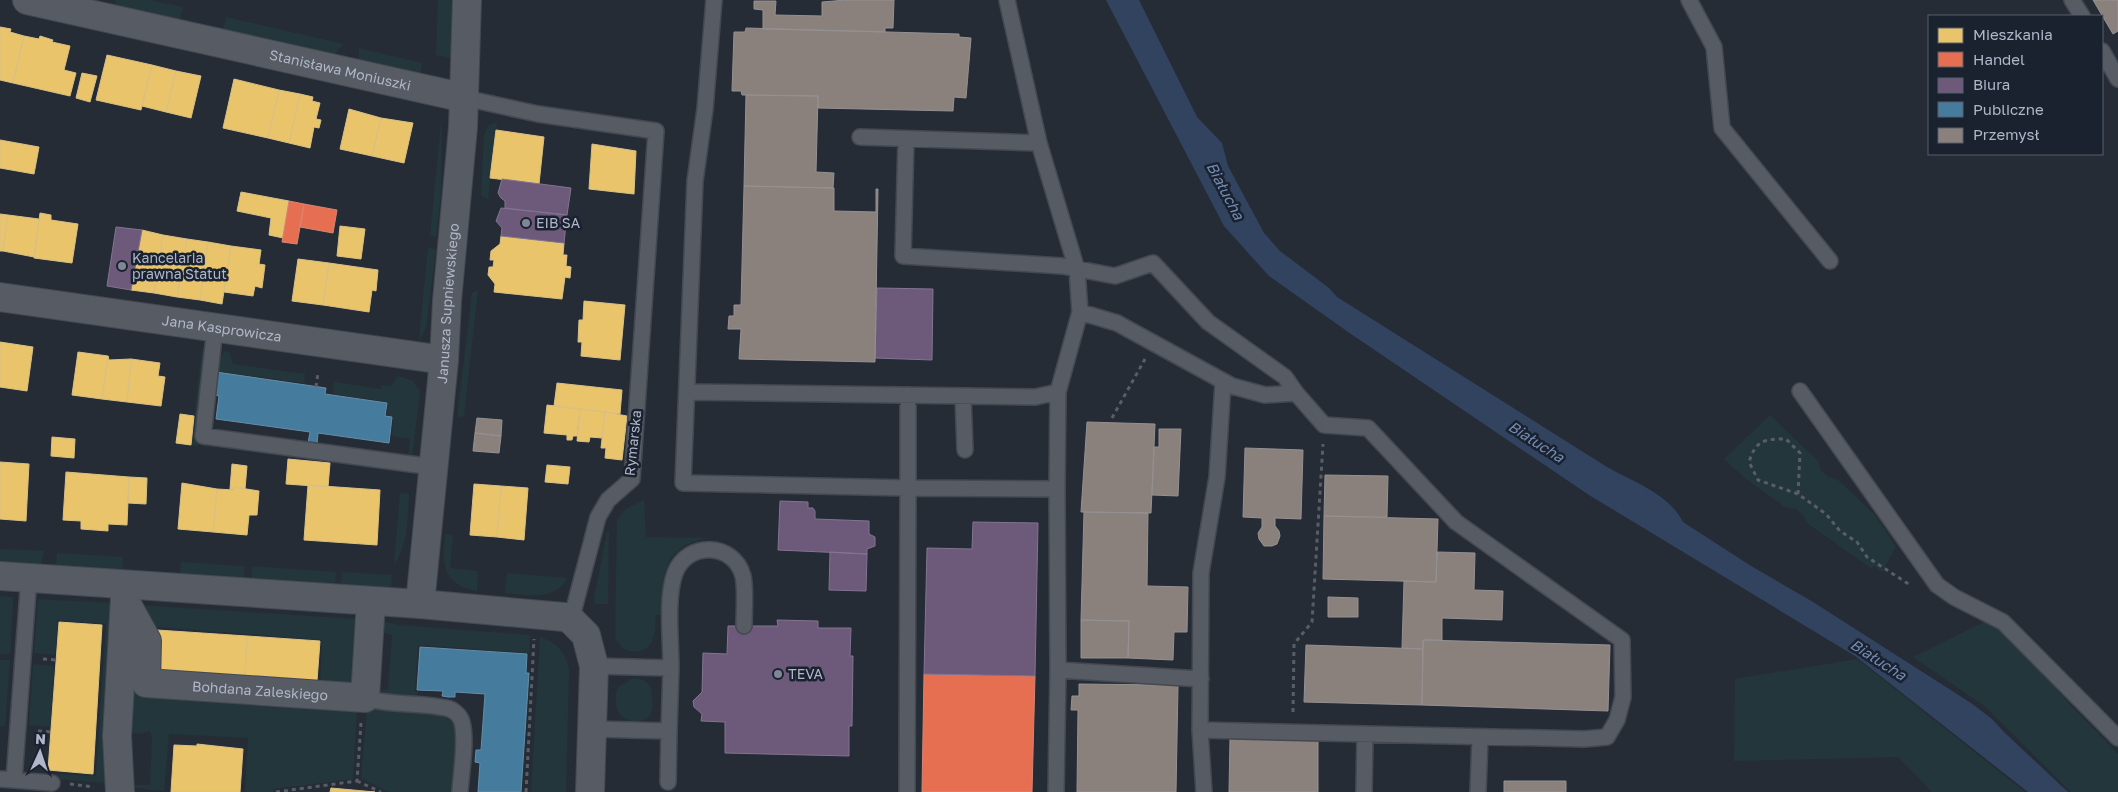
<svg xmlns="http://www.w3.org/2000/svg" width="2118" height="792" viewBox="0 0 2118 792" font-family="'Golos Text',sans-serif">
<style>
.green{fill:#23363c}
.water{fill:#324360}
.homes{fill:#e9c46a;stroke:#d8c086}
.shops{fill:#e76f51;stroke:#d68575}
.offices{fill:#6d597a;stroke:#817591}
.public{fill:#457b9d;stroke:#658daa}
.industry{fill:#8a817c;stroke:#959193}
.lines{fill:none;stroke-linecap:round;stroke-linejoin:round}
.lane-casing{stroke:#444850;stroke-width:18}
.street-casing{stroke:#444850;stroke-width:30}
.path{stroke:#595e66;stroke-width:3;stroke-dasharray:4 4;stroke-linecap:butt}
.lane{stroke:#565b64;stroke-width:15}
.street{stroke:#565b64;stroke-width:28}
.poi-dot{fill:#7f8695;stroke:#1a2230;stroke-width:2}
.labels{text-anchor:middle;stroke-width:5;stroke-linejoin:round;paint-order:stroke}
.street-label{font-size:14px;fill:#afb7c8;stroke:#1a2230}
.poi-label{font-size:14px;fill:#afb7c8;stroke:#1a2230;text-anchor:start}
.water-label{font-size:15px;font-style:italic;fill:#758cb2;stroke:#1a2230}
</style>
<rect width="100%" height="100%" fill="#262c36"/>
<path class="green" d="M116,0H150L183,7L179,22L115,5Z
M438,0H452L451,58L436,55Z
M226,17L344,44L333,56L223,30Z
M359,48L422,63L420,75L359,61Z
M442,112L441,193L436,237L430,236Z
M497,122L488,199L481,196L484,135L489,125Z
M428,248L436,249L426,328L419,340Z
M478,290L464,416L457,418L472,293Z
M202,349L207,354L198,446L191,445Z
M224,351L229,352L233,364L305,374L304,383L216,371Z
M398,376L413,381L420,392L412,457H408L410,439L392,436L393,417L387,415L388,402L333,394L334,382L381,389L382,385L391,386Z
M1770,415L1818,461L1821,471L1829,477L1838,480L1875,515L1896,547L1882,572L1874,566L1872,569L1807,523L1803,515L1796,509L1785,507L1746,479L1724,459Z
M400,493L409,494C407,520 409,542 394,565Z
M644,500L646,537L707,538C701,540 694,541 688,544C660,557 663,589 662,615H656C655,637 653,659 623,649L615,638L617,520L626,509Z
M607,532H609L608,604H595L594,599Z
M445,534L453,535L450,568L478,571L477,591C442,585 442,563 445,534Z
M0,549L44,551L40,568L0,565Z
M57,553L123,557L122,572L56,569Z
M181,562L244,566V577L240,581L180,575Z
M252,566L336,572L335,584L332,587L254,582L252,579Z
M342,572L392,575L391,586L385,588H343L341,585Z
M507,573L567,578C557,601 525,595 505,593Z
M0,596L13,597V602L10,654H0Z
M38,599L113,603L106,783L55,779V774L96,776L106,624L58,620L55,655L34,653Z
M136,605L359,619L352,684L320,686L322,640L145,626Z
M1992,618L2028,654L2065,699L2118,754V792H2071L1986,707L1913,657Z
M129,620L357,708L353,779L273,789V792H245L248,738L169,734L164,791L135,788V785H150L152,737L150,731L140,734L128,732Z
M382,621L399,625L530,635L529,653L418,645L415,691L418,692L417,698L384,695L381,690H388L392,635L375,630Z
M540,637C557,643 565,651 569,669L566,792H531Z
M1857,659L2025,792H1932L1898,757L1734,761L1735,679Z
M0,660H10L5,726H0Z
M33,664L54,666L50,727L29,725Z
M634,678C645,680 652,683 652,694C652,699 653,706 652,710C648,730 605,725 618,687Z
M367,708L434,713C446,715 456,722 457,735L453,792H389L361,778Z"/>
<path class="water" d="M1106,0H1139L1197,117L1222,143L1228,166L1264,233L1280,251L1329,288L1337,297L1607,467C1633,482 1668,493 1683,522L1751,566L1813,602L1971,703L1992,719L2004,732L2068,792H2028L1855,656L1589,495L1351,334L1269,276L1224,226Z"/>
<path class="homes" d="M0,27L11,29L10,32L24,36L13,83L0,80Z
M24,36L39,39L40,36L53,40L52,42L70,46L64,70L76,73L70,96L13,83Z
M107,55L152,65L141,110L96,100Z
M152,65L176,71L166,112L142,106Z
M176,71L201,76L191,118L166,112Z
M82,73L97,76L90,102L76,98Z
M234,79L279,90L268,138L223,128Z
M279,90L300,94L289,143L268,138Z
M300,94L313,97L312,101L320,103L316,119L321,120L319,128L314,127L310,148L289,143Z
M349,109L381,118L372,156L340,149Z
M381,118L413,123L404,163L372,156Z
M496,130L544,137L539,184L490,178Z
M0,140L39,147L34,174L0,168Z
M592,144L636,151L634,194L589,189Z
M241,192L289,201L283,238L269,235L271,218L237,211Z
M40,213L51,215V220L78,224L72,263L34,258Z
M0,214L8,215L3,251H0Z
M8,215L39,219L34,257L3,251Z
M340,226L365,229L361,259L337,256Z
M142,230L163,235L154,293L131,290Z
M163,235L187,239L177,297L154,293Z
M501,236L564,243L563,255H567L566,266L571,267L570,278L565,277L562,299L494,292L495,284L488,275L489,267H493L494,260H490L491,251L500,244Z
M187,239L208,242L200,300L177,297Z
M208,242L231,246L222,304L200,300Z
M231,246L261,250L259,264L265,265L262,288L255,286L253,296L224,292Z
M298,259L329,263L323,305L292,301Z
M329,263L378,270L376,291L372,290L369,312L323,305Z
M584,301L625,305L620,360L581,356L582,342H578L579,320H583Z
M0,342L33,347L27,391L0,387Z
M78,352L108,356L102,399L72,395Z
M108,356L109,360L131,359L127,402L102,399Z
M131,359L160,363L158,376L165,377L161,406L127,402Z
M557,383L622,390L620,414L554,406Z
M547,405L580,409L577,436H573L572,440H567V435L544,433Z
M580,409L605,412L602,438L590,437L589,442L577,441Z
M605,412L627,416L622,460L605,458L606,448H601Z
M180,414L194,416L191,445L176,443Z
M52,437L75,439L74,458L51,456Z
M288,459L330,463L328,487L286,484Z
M0,462L29,464L26,521L0,519Z
M232,464L247,466L245,489L234,487V490L230,489Z
M547,465L570,467L568,484L545,482Z
M66,472L129,477L127,525L108,524V531L81,529V521L63,520Z
M129,477L147,478L146,504L128,503Z
M182,483L217,489L213,532L178,529Z
M474,484L501,486L497,537L470,535Z
M308,485L380,490L377,545L304,540Z
M501,486L528,488L524,540L497,537Z
M234,487L259,491L257,515H249L247,535L213,532L217,489L234,490Z
M59,622L102,625L93,774L48,770Z
M157,630L247,636L245,676L154,671Z
M247,636L320,641L317,681L245,676Z
M197,744L243,749L240,792H171L174,745L197,746Z
M331,788L375,792H330Z"/>
<path class="shops" d="M289,201L304,204L297,244L282,242Z
M304,204L337,210L333,233L300,227Z
M924,674L1035,676L1032,792H922Z"/>
<path class="offices" d="M502,179L571,188L567,215L505,208V201L501,198L498,193Z
M501,208L567,215L564,243L501,236L502,228L496,221Z
M116,227L142,230L131,290L107,286Z
M877,288L933,289L932,360L875,358Z
M780,501L808,502V508H813L815,511V519L869,521V534L875,537V546L867,549V554L778,550Z
M973,522L1038,523L1035,676L924,674L927,548L972,549Z
M830,552L867,554L866,591L829,590Z
M777,620L818,621V628H851L850,656H853L852,726H849V756L725,753V722L701,721L702,714L694,707L693,701L702,692L703,653L727,654L728,626H778Z"/>
<path class="public" d="M216,372L326,388L325,394L387,403L385,416L392,417L389,443L318,433L317,444L308,443L310,432L216,419L219,396L212,394Z
M420,647L527,654L526,673H529L521,792H478L480,763L475,762L476,750H481L485,694L455,692V697H448L442,696L443,691L417,690Z"/>
<path class="industry" d="M846,0H894L893,28H885V32L763,29V10L754,9V1H776L775,15L822,16V2Z
M2093,0H2118V31L2113,34Z
M746,28L959,34V37L971,38L966,98L954,97L953,111L818,108V96L742,95L741,91H732L734,32H745Z
M746,95L818,96L816,172L834,173L833,188L744,186Z
M744,186L834,188V211L876,212V189H878L875,362L739,359L741,329H728L729,316H734V305H741Z
M477,418L502,420L501,436L475,433Z
M1087,422L1155,424L1151,513L1081,512Z
M1159,429H1181L1178,496L1152,495L1154,447H1159Z
M475,433L501,436L499,453L473,451Z
M1245,448L1303,450L1301,519L1275,518V526L1279,531L1280,536L1277,544L1272,546H1264L1259,539L1258,533L1262,527V518L1243,517Z
M1325,475L1388,476L1387,517L1324,516Z
M1084,512L1148,513L1147,586L1188,587L1187,632H1174L1173,660L1128,658L1129,621L1081,620Z
M1324,516L1438,519L1436,582L1323,579Z
M1437,552L1475,553L1474,590L1503,591L1502,620L1442,618V640H1423V649L1402,648L1404,581L1436,582Z
M1328,597L1358,598V617H1328Z
M1081,620L1129,621L1128,658H1081Z
M1423,640L1610,645L1608,711L1422,705Z
M1306,645L1423,649L1422,705L1304,702Z
M1170,681H1177V686H1178L1176,792H1077L1078,710H1071L1072,696H1079V684L1169,685Z
M1230,739L1318,740V792H1229Z
M1504,781H1566V792H1504Z"/>
<g class="lines">
<g class="lane-casing">
<path id="lane" d="M714,0L705,109L695,181L683,483L908,488V395
M1689,0L1714,47L1722,128L1830,261
M2072,0L2082,16
M2102,51L2118,79
M465,98L538,114L656,131L632,479L608,500L598,517L571,620
M860,137L1039,143
M906,139L903,256L1062,266L1115,276L1153,263L1208,322L1285,377L1296,393L1265,395L1232,386L1117,323L1080,312
M215,328L203,436L433,467
M1800,391L1937,585L1954,597L2003,622L2118,738
M687,392L1035,397L1058,392L1080,312L1077,270L1039,143L1007,0
M963,396L965,450
M1057,489L1058,670L1201,679
M671,668C671,641 666,597 675,573C687,541 734,542 743,576C746,589 744,611 744,626
M365,698C392,706 419,702 446,708C453,709 460,715 462,722C467,741 461,773 460,792
M593,729L669,731L671,668L594,666
M1200,730L1584,739L1607,737L1617,720L1623,697L1622,640L1456,522L1368,428L1324,425L1296,393
M0,779L14,780L29,577
M14,780L52,783
M668,782L669,731
M907,792L908,488L1057,489L1058,392
M1056,792L1058,670
M1204,792L1200,730L1201,573L1217,477L1223,382
M1364,792L1365,734
M1478,792L1480,737"/>
</g>
<g class="street-casing">
<g id="street">
<path id="s1" d="M27,0L465,98"/>
<path id="s2" d="M0,297L444,360"/>
<path d="M0,576L420,604L564,617L571,620L586,635L594,666L590,792"/>
<path id="s3" d="M125,601L147,641L146,683L365,698L371,601"/>
<path id="s4" d="M420,604L444,360L447,301L463,127L467,0"/>
<path d="M120,792L117,736L125,598"/>
</g>
</g>
<path class="path" d="M316,387L318,373
M1112,418L1145,359
M1798,494L1800,453L1786,439C1764,439 1756,440 1749,462L1758,480L1798,494L1826,514L1840,531L1857,542L1867,557L1910,585
M43,659L56,660
M1293,712L1294,644L1312,622L1323,444
M38,731L51,732
M357,781L381,792
M70,784L94,787
M276,792L357,781L361,723
M526,792L534,639"/>
<use href="#lane" class="lane"/>
<use href="#street" class="street"/>
</g>
<g class="poi-dot">
<circle cx="526" cy="223" r="5"/>
<circle cx="122" cy="266" r="5"/>
<circle cx="778" cy="674" r="5"/>
</g>
<g class="labels">
<g class="street-label">
<text dy="5" stroke="none"><textPath href="#s1" startOffset="321">Stanisława Moniuszki</textPath></text>
<text dy="5" stroke="none"><textPath href="#s4" startOffset="302">Janusza Supniewskiego</textPath></text>
<text dy="5" stroke="none"><textPath href="#s2" startOffset="224">Jana Kasprowicza</textPath></text>
<text transform="translate(633 443) rotate(-84)" y="5">Rymarska</text>
<text dy="5" stroke="none"><textPath href="#s3" startOffset="202">Bohdana Zaleskiego</textPath></text>
</g>
<g class="poi-label">
<text x="536" y="228">EIB SA</text>
<text x="132" y="263">Kancelaria<tspan x="132" dy="16">prawna Statut</tspan></text>
<text x="788" y="679">TEVA</text>
</g>
<g class="water-label">
<text transform="translate(1225 191) rotate(62)" y="5">Białucha</text>
<text transform="translate(1536 442) rotate(33)" y="5">Białucha</text>
<text transform="translate(1878 660) rotate(33)" y="5">Białucha</text>
</g>
</g>
<rect x="1928" y="15" width="175" height="140" fill="#1a2230" stroke="#565e6d"/>
<rect x="1938" y="28" width="25" height="15" fill="#e9c46a" stroke="#565e6d"/>
<text x="1973" y="40" font-size="15" fill="#afb7c8">Mieszkania</text>
<rect x="1938" y="52" width="25" height="15" fill="#e76f51" stroke="#565e6d"/>
<text x="1973" y="65" font-size="15" fill="#afb7c8">Handel</text>
<rect x="1938" y="78" width="25" height="15" fill="#6d597a" stroke="#565e6d"/>
<text x="1973" y="90" font-size="15" fill="#afb7c8">Biura</text>
<rect x="1938" y="102" width="25" height="15" fill="#457b9d" stroke="#565e6d"/>
<text x="1973" y="115" font-size="15" fill="#afb7c8">Publiczne</text>
<rect x="1938" y="128" width="25" height="15" fill="#8a817c" stroke="#565e6d"/>
<text x="1973" y="140" font-size="15" fill="#afb7c8">Przemysł</text>
<g transform="translate(40 752) rotate(3)" stroke="#1a2230" stroke-width="4" paint-order="stroke">
<path d="M0-4L9 19L0 12L-9 19Z" fill="#afb7c8"/>
<text y="-8" font-size="14" font-weight="bold" text-anchor="middle" fill="#afb7c8">N</text>
</g>
</svg>
